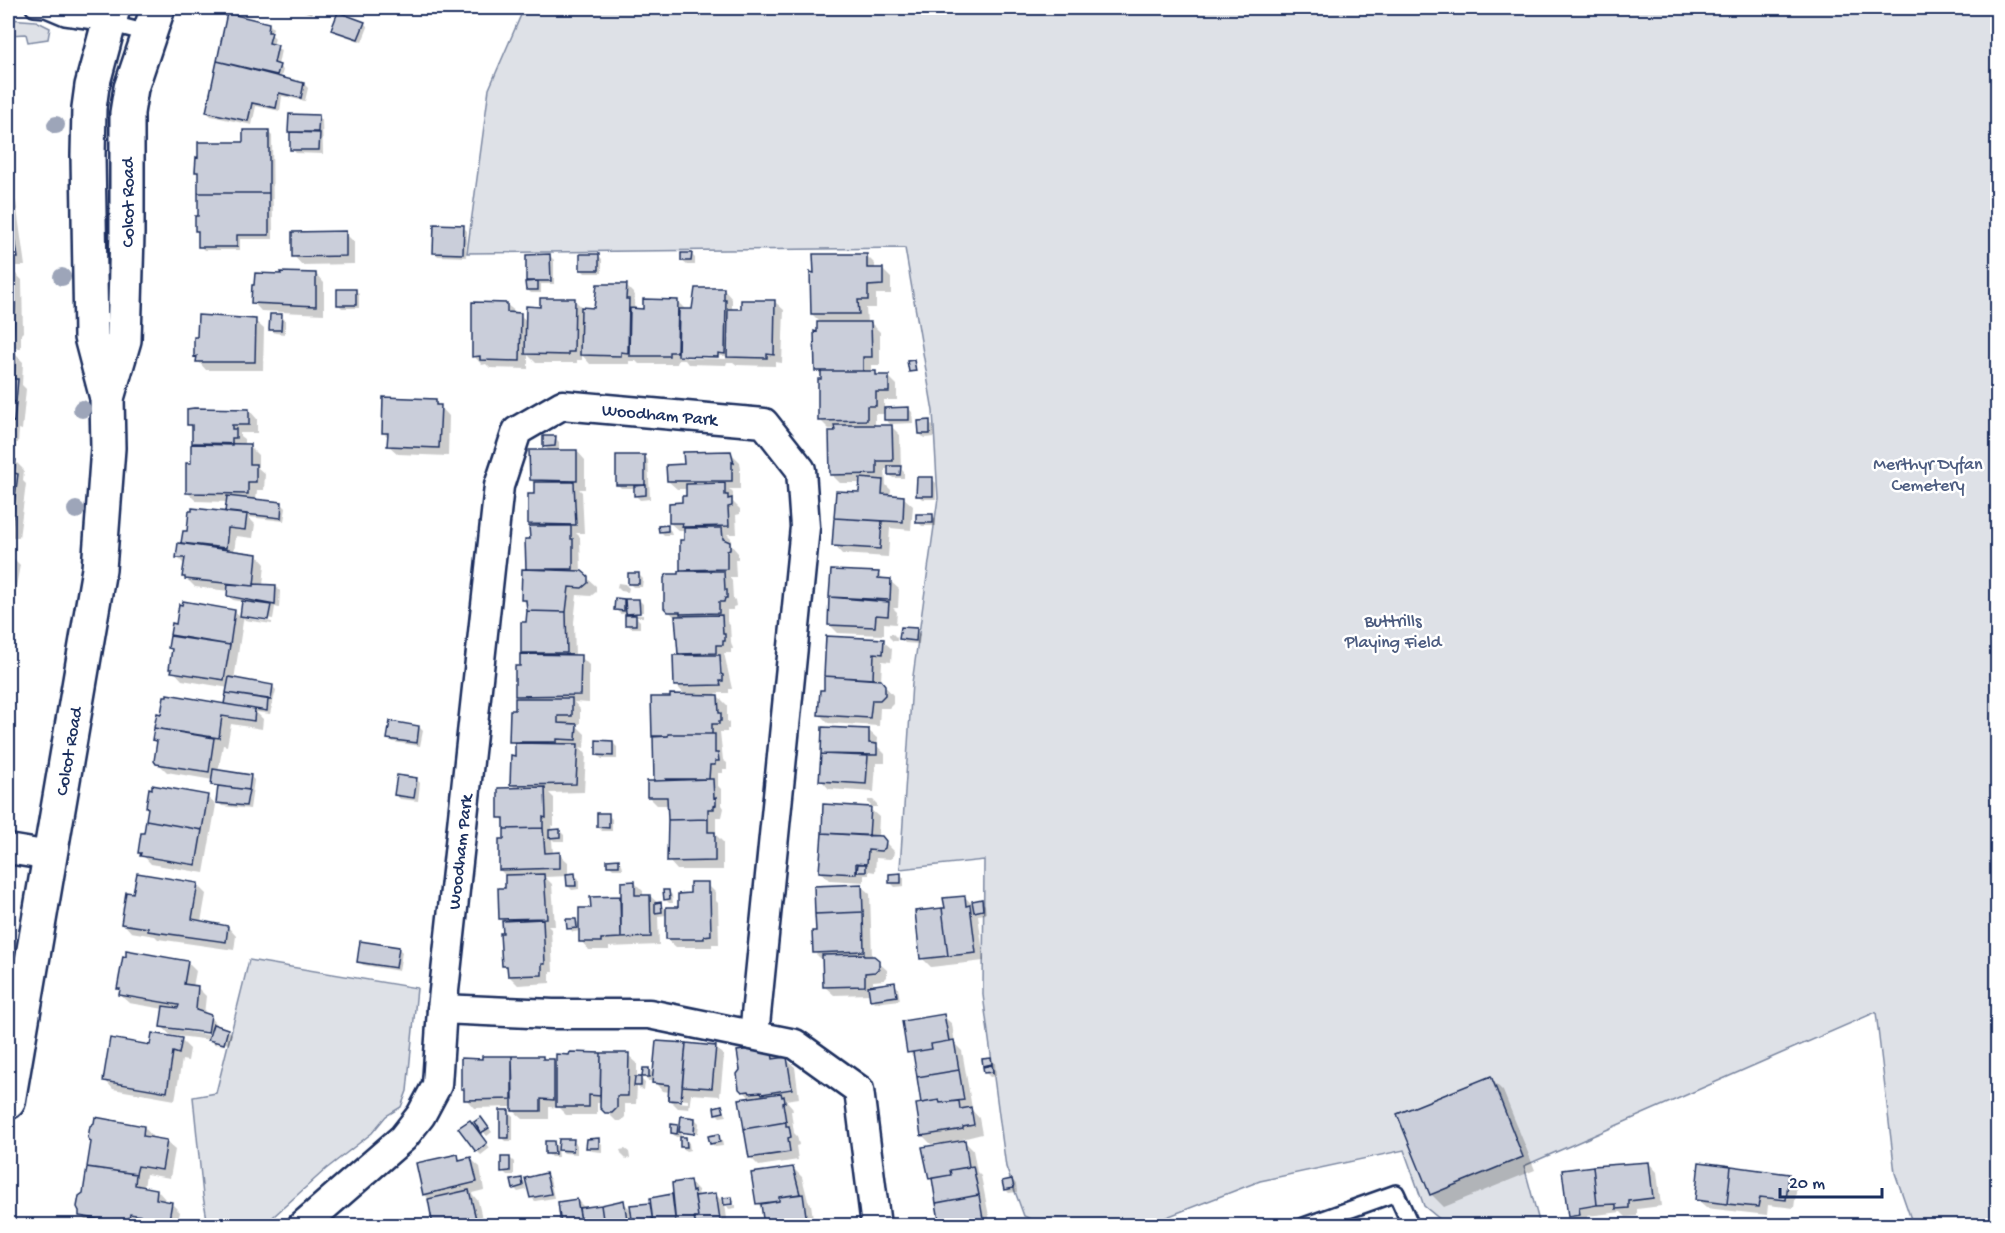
<svg xmlns="http://www.w3.org/2000/svg" width="2005" height="1233" viewBox="0 0 2005 1233" font-family="'Gochi Hand',sans-serif">
<style>
.green{fill:#dee1e7;stroke:#7c88a2;stroke-width:1.5}
.shadow{fill:#0003;fill-rule:evenodd}
.building{fill:#caceda;stroke:#1b2f5e;stroke-width:1.5}
.lines{fill:none;stroke-linecap:round;stroke-linejoin:round}
.lane-casing{stroke:#1b2f5e;stroke-width:20}
.street-casing{stroke:#1b2f5e;stroke-width:33}
.primary-casing{stroke:#1b2f5e;stroke-width:38}
.lane{stroke:#fff;stroke-width:15}
.street{stroke:#fff;stroke-width:28}
.primary{stroke:#fff;stroke-width:33}
.tree{fill:#9da5b9}
.labels{text-anchor:middle;stroke-width:5;stroke-linejoin:round;paint-order:stroke}
.street-label{font-size:18px;fill:#1b2f5e;stroke:#fff}
.park-label{font-size:18px;fill:#4c5c80;stroke:#fff}
</style>
<rect width="100%" height="100%" fill="#fff"/>
<filter id="ink" filterUnits="userSpaceOnUse"><feTurbulence type="fractalNoise" baseFrequency=".0167" numOctaves="2"/><feDisplacementMap in="SourceGraphic" scale="12" xChannelSelector="R" yChannelSelector="G"/><feConvolveMatrix kernelMatrix="1 2 1 2 8 2 1 2 1" color-interpolation-filters="sRGB"/></filter>
<g filter="url(#ink)">
<path class="green" d="M524,8H1997V1225H1913L1895,1173L1876,1012L1524,1166L1540,1225H1447L1424,1206L1404,1150L1260,1181L1146,1225H1043L1024,1216L1006,1167L983,995L984,860L900,869L912,683L938,498L933,411L905,248L467,253L489,89Z
M8,19L36,21L50,28L48,39L28,42L26,34L8,35Z
M249,960L417,988L407,1091L401,1107L386,1116L372,1133L326,1169L264,1225H208L203,1196L193,1097L216,1093Z"/>
<path class="shadow" d="M295,8H314L311,14Z
M228,15L269,24L273,28L271,34L275,38L273,46L281,50L278,65L283,70L281,77L304,84L308,88L305,101L282,96L280,111L256,106L252,125L211,116L207,112Z
M364,23L368,27L362,42L337,33L333,29Z
M290,115L318,116L322,120L323,154L296,153L292,149Z
M268,132L272,136L273,239H240V250H204L200,246V233L197,230L200,218V174L197,171L200,159L244,144Z
M8,184L10,186L13,198L16,202L25,266H8Z
M463,227L467,231L466,257L438,256L434,252Z
M345,233L354,242V264L302,265L294,256Z
M691,254L695,258V265H687L682,261Z
M598,255L602,259V273H585L581,269Z
M866,255L875,264V269H882L891,278V294H876V308H866L867,323H871L880,332V365H871V373H875L879,377H889L897,385V400H884V409L908,408L912,412L913,423L890,424L886,420L885,414H875V426H891L900,435L901,469L904,472V478H893L889,474V469H885L886,485L891,490L890,496L904,498L913,506L911,530L890,528L888,557L842,554L834,545L837,493L861,494V483H840L831,474L836,429H829L820,420L823,376L816,370L819,334L822,324L812,314Z
M527,256H550L554,260V284H541V293H531L527,289Z
M8,271H13L22,280L23,332L21,334V348H8Z
M316,274L324,283V314L261,311L253,302Z
M626,286L635,295L634,306L638,310H645L677,301L686,310L693,311L724,290L732,299V308L735,310H742L775,302L784,310L782,363L775,362V366L737,365L733,362H727L726,365L688,364L685,360H678L677,364H639L636,361H629V364H590L582,355V360H577V363H536L528,355V369L490,368L486,364L482,365L474,356L506,304L527,321L541,308L574,300L584,309H596ZM686,355L726,356V359L686,358Z
M355,290L359,294V308H342L338,304Z
M281,316L285,320V334L275,333L270,329Z
M255,321L264,329L263,370H206L198,361L195,356Z
M8,353H14L23,362L22,385L26,389L22,430L19,429L18,443H16L15,461L24,470L23,481L26,484L19,538L8,536Z
M435,401L449,416L448,456L398,454L389,446V438L383,432Z
M249,410L257,419V433H240V436L244,439V446H249L258,455V468L265,474L264,490H257L256,501L282,504L286,508L284,521L248,517L255,524L253,538L236,536L234,553L257,555L265,564L263,586L276,587L280,591L279,608L275,607L273,619L244,615L234,680L272,686L276,690L270,714L256,712L263,719L262,729L231,724L227,746L223,745L218,772L250,776L254,780L250,809L222,806L218,802L219,789L213,784V780L167,772L158,763V744L154,740L158,715L226,705L229,688L182,680L171,668L174,651L169,647L176,639L172,634L235,611L241,618L244,602L233,600L228,596L229,591L195,587L184,576L185,565L177,557L182,545L184,532L226,513L228,502L196,501L187,492L192,464L193,429L189,424Z
M929,422L933,426L934,437L924,438L920,434Z
M555,438L559,442V451H577L585,460V489H579L582,492L584,533H576L580,537L581,573L596,586V592L591,596L577,595L574,622L575,656H580L589,665V703L574,702L580,709V724H575L585,734L584,748L580,747L586,754L584,792L549,793L554,798V826L551,825L552,831H560L564,835V841H554L552,839L553,854H559L568,862V875H575L579,879V889L572,890L568,886V876L545,877L552,884L555,926H548L551,929L553,972H550V983L518,985L509,976V970L504,965L505,934L504,921L501,918L507,889L506,876L500,870L505,840V822L500,817L516,789L512,785L517,747L511,741L520,699L516,695L521,668L526,656L522,652L528,623V605L523,600L527,571V540H531L534,528L530,524L536,496L535,484L531,480L550,451L544,446Z
M731,453L740,462L741,470H740V489H729L733,493V502L740,509V514L736,515L737,534H727L731,538V545L738,553V559H735L736,577H729L732,581L733,598L735,600L736,606L733,607V610H727V622L730,625L731,642L733,649H731V653H724L732,689H729V693H715L727,705V721L729,723V729H727V732H720L723,760L727,763V769H723V773H718V786L722,790V805L724,808L722,817H716V835L723,842V870H677L669,861V805H657L648,796L655,783L653,699L686,696L676,685L682,657L679,653L677,619L665,608L679,575L685,573L682,569L686,531H679L670,523L687,497V489H677L668,481L685,465ZM719,663H722V682H719Z
M644,456L648,460L650,499L640,500L636,496L635,488H621L617,484Z
M932,479L936,483V499H922L918,495Z
M932,515L936,519V526H922L918,522Z
M667,527L671,531L672,535H664L660,531Z
M8,546L13,551L12,557L20,565L8,630Z
M832,571L878,574L885,580L890,581L899,589L898,608H893L897,612L896,624L884,623V635L838,633L829,624Z
M639,575L643,579L642,587H633L629,583Z
M618,583L625,584L629,588L628,592L621,591L617,587Z
M624,600L627,604L639,600L643,604V612L620,614L616,609Z
M633,615H643V617H636L640,621V628H631L627,624Z
M244,618L272,622V624L245,620Z
M916,630L920,634L919,644L905,643L901,639Z
M889,634H893L897,638V641H893L889,637Z
M828,637L883,641L892,649L891,662L882,661L881,682L893,695V704L889,708H880L879,726L828,723L820,715L825,692Z
M419,727L423,731L420,746L393,742L389,738Z
M824,728L869,731L878,739L877,746L885,754V763H876L874,792L829,789L821,780Z
M613,743L617,747V759H602L597,755Z
M416,779L420,783L418,801L400,799L396,795Z
M207,797L216,805L204,873L151,864L140,852L145,835Z
M868,800H873L877,804V807H872L868,803Z
M870,809L879,817L878,837L881,838L894,851L893,857L890,859L876,858L875,872L869,871V875H864V882L829,880L820,871Z
M608,815L612,819V831H602L598,827Z
M618,860L622,864L623,869H613L609,865Z
M900,874L904,878V886L895,887L891,883Z
M634,882L643,891V897L650,896L665,909L679,908L691,895L707,884L716,893V901L718,903L719,944H712V947H676L667,939V915L658,916L659,945L609,947V950H589L581,941V931L573,932L569,928L576,920L580,925L592,909V898L623,897Z
M197,885L206,894L201,922L228,927L236,936L234,950L158,939L155,936L131,932L123,923L134,894Z
M861,886L870,894L872,957L887,970V977L884,980L873,981V987L894,984L898,988L900,1000L875,1003L871,999V994L834,995L825,987L823,961L814,952L817,932Z
M668,891L672,895L673,903H669L665,899Z
M965,897L975,907L981,901L985,905L986,914L978,915L984,961L931,967L922,958L946,909Z
M398,948L402,952L399,971L363,965L359,961Z
M187,962L196,971L193,987H197L206,996L204,1015L210,1017L218,1027L228,1030L232,1034L229,1044L216,1041V1044L228,1047L214,1044L211,1040L170,1035L162,1026L164,1009L129,1003L120,995L121,991L119,988ZM169,1026L216,1033L215,1036L169,1029Z
M943,1016L952,1024L955,1044L962,1051L972,1108H970L979,1118L982,1134L962,1139L973,1150L977,1172L981,1176L991,1226H942L934,1182L930,1178L940,1143L931,1144L922,1135L923,1104L916,1059L909,1052Z
M181,1040L190,1049L188,1061L182,1060L175,1100L113,1089L105,1080L152,1047Z
M715,1047L724,1056L720,1096L691,1094L689,1109L678,1108L669,1099L670,1092L662,1091L654,1081H648L644,1077L649,1069L654,1075ZM676,1099L688,1100V1103L676,1102Z
M771,1048L779,1056L780,1060L786,1059L795,1067L799,1098L786,1100L792,1107L793,1111H791L794,1133L797,1136L799,1145L796,1146L798,1160L759,1166L750,1157L751,1099L741,1088Z
M571,1054L628,1055L637,1063V1078L641,1079L645,1083L644,1090L640,1089L637,1086L636,1104H625V1117L621,1121H616L602,1107V1103H597V1115H566L559,1108L549,1107V1119H523L514,1111V1107L474,1108L466,1099L465,1091L463,1088L542,1057L545,1060H554L558,1064L571,1056Z
M991,1059L995,1063L996,1076L990,1077L986,1073L983,1061Z
M1490,1078L1503,1091L1535,1170L1444,1207L1431,1194Z
M722,1107L727,1116L720,1117L716,1113Z
M509,1112L513,1116V1141H505L501,1137Z
M695,1119L699,1123L698,1133L683,1131V1134L681,1132V1137H676L672,1133L677,1127L681,1130Z
M476,1123H485L492,1132L487,1136Z
M474,1126L490,1148L481,1155L477,1151Z
M144,1127L152,1136V1139L166,1142L175,1150L170,1178L146,1174L144,1188L157,1190L165,1199V1202L171,1203L180,1212L177,1226H161L138,1222L137,1226L89,1224L80,1215Z
M718,1136L722,1140L723,1146L715,1147L711,1143Z
M685,1139L689,1143L690,1150L686,1151L682,1147Z
M598,1140L602,1144V1152L592,1151L588,1147Z
M573,1141L577,1145V1154L564,1153L557,1147L558,1157H551L547,1153L553,1142L560,1149Z
M625,1149L629,1152L630,1158L626,1159L622,1155L620,1150Z
M457,1156L462,1161L471,1159L480,1167L484,1190L472,1193L473,1195L478,1201L483,1223L493,1221L498,1226H435L429,1199L424,1194Z
M510,1158L514,1162V1175H507L503,1171Z
M1649,1163L1657,1172L1661,1206L1637,1209V1216L1626,1217L1621,1212L1587,1216L1588,1224L1579,1225L1570,1216L1563,1171Z
M793,1168L802,1177L808,1201L811,1204L814,1226H765L763,1209L757,1203Z
M546,1175L550,1179L554,1198L535,1201L531,1197Z
M1788,1176L1797,1185L1794,1208L1768,1205L1767,1215L1706,1208L1697,1200Z
M521,1179L525,1183L526,1190L518,1192L514,1188Z
M1012,1180L1016,1184L1017,1192L1009,1193L1005,1189Z
M690,1182L698,1190L699,1197L716,1195L725,1204L731,1199L735,1202L727,1203V1206L725,1204L728,1226H563L577,1200L585,1208L623,1202L633,1212L632,1207L652,1204L651,1199L675,1196Z
M736,1205V1208L729,1209L727,1206Z"/>
<path class="building" d="M338,12L365,22L358,39L331,30Z
M227,13L269,23L268,32H272L269,43L278,45L274,63L280,65L277,75L217,61Z
M217,61L304,83L301,98L279,93L276,108L252,103L248,121L206,112Z
M289,114L319,115L318,132H288Z
M243,130H269V193H198V172H195L196,157L198,158V142H243Z
M290,132L320,133L319,150H290Z
M198,193H269V235H237V247H198V231H195V216H198Z
M8,204H10L18,258H8Z
M434,224L464,225L463,254L433,253Z
M346,231V256L292,257V232Z
M681,253H692L691,261H681Z
M550,254L551,281H526V255Z
M580,254H599V270H580Z
M813,254H867V268H883V285L868,286V300H858L859,314H811L810,272L814,273Z
M8,270H14L15,305H8Z
M280,272L316,273V306L251,303L252,285H254L255,273L281,274Z
M538,281V290H526L525,282Z
M597,284H627L626,299H629L628,353L621,352V356L580,355L581,307L594,308Z
M695,288H724V300H726L725,354L718,353V357L678,356L679,309H692Z
M337,289H356V305H337Z
M540,298H575L574,352H568V355L525,354L526,306L540,307Z
M643,299L678,300L677,352H669V356H629L630,308L643,309Z
M741,300H775L774,355L767,354V358L727,357L728,309H741Z
M472,302L507,303V312L521,313L520,361L480,360V356L472,357Z
M8,305H15L13,340H8Z
M270,314H282L281,330H269Z
M198,315L256,319L255,362H196L197,356L194,357V337H197Z
M817,322H871L872,357H863V371H815L814,331L817,332Z
M8,352H15L14,379H18L16,402L8,401Z
M914,360L916,371L909,372L907,361Z
M821,371H876V375H889V392H876V406H867V420L818,421V379H821Z
M383,397L436,399V405H441L439,448L387,446L388,433H382Z
M8,401L16,402L14,422L11,421L9,435H8Z
M909,407V420H884V408Z
M194,408L249,409V425H232V429H236V438H232V445L192,444V425H187V409Z
M930,420V434H919L918,421Z
M834,425H892L893,461H877V474L830,475L829,431H835Z
M543,436H556L555,446L543,447Z
M194,443L250,444V464H256V482H248V494L186,493V463H191V445Z
M529,450H577V481L530,480Z
M731,451L734,463L732,462V481H667L666,465L684,464L683,452Z
M616,455H645V485H616Z
M8,459L16,460L14,473L18,474L15,497L8,496Z
M888,466H901L900,475H888Z
M917,477H933V496H916Z
M860,478L883,480L882,494L904,496L903,522L834,518L836,491L859,492Z
M534,482H574L576,525L528,524V494H534Z
M725,483V495H728V499L732,498V506L728,507L729,526L682,527L683,523H669V503L682,502V496H686V484Z
M646,485V495L634,496V486Z
M8,496L15,497L11,530L8,529Z
M227,496L282,502L281,518L225,512Z
M192,508L247,514L245,530L228,528L226,548L181,543L183,531H187L189,511H192Z
M916,514H933V523H916Z
M834,518L882,521L880,549L832,546Z
M668,525V531L659,532L658,526Z
M529,526H571V539H573V569H526L525,539H530Z
M684,528H722L723,539L730,542V550L727,551V569L680,570V540H684Z
M178,543L257,554L254,586L185,579V577H182L185,558H176Z
M522,569L582,571L588,576V583L582,588L569,587L566,612L527,611L526,600H521Z
M831,570L879,572L878,578L891,579L890,600L829,597Z
M678,571H724L725,590H727V598H725L724,602H719V613L680,614V612H668L664,608V578L667,574H678Z
M628,573H639V584H628Z
M228,584L254,586V584L276,585L275,605L227,596Z
M829,597L889,602L888,616L876,615L875,627L828,625Z
M615,598L624,599V611L614,610Z
M625,599H639L640,613L626,614Z
M183,601L235,610L230,645L170,635L172,623L176,624L179,604L182,605Z
M242,601L271,605L268,620L240,616Z
M527,611L566,612L567,653H521V622H526Z
M625,615H636V625H625Z
M722,615L723,634H725V641H723V645H716V653L678,654L675,616Z
M901,627L917,628L916,641L899,639Z
M170,636L230,645L224,680L171,672L172,669H169L172,649L168,648Z
M826,636L884,639L883,654L874,653L873,679L824,676Z
M520,654L581,655L580,695L515,696V666H520Z
M673,655H720L721,674L723,675V681H720L721,685L674,686Z
M824,676L881,680L885,685V695L880,700H872L870,718L818,715L820,690H824Z
M229,677L273,685L271,700L226,693Z
M226,693L268,699L267,711L224,704Z
M167,694L255,709L254,721L222,716L219,738L154,728L157,713L161,714L164,696H167Z
M670,694L718,695L719,713H721V721H719V724H712V734H668V736L652,737L651,697H670Z
M515,698H572V716H558V723L577,724L576,740L557,739V742H509L510,710H515Z
M390,721L419,726L417,743L387,739Z
M822,727L869,729V743L877,744V755L821,754Z
M154,728L214,738L209,772L156,764L154,761L157,741L152,740Z
M668,734H715V753H718L719,761H715V765H710L709,779L654,781L653,736H668Z
M596,740L613,741V756L596,755Z
M515,743L578,744L576,784L510,785L511,755L515,756Z
M821,754L868,756L866,784L819,781Z
M213,769L251,775L249,790L211,785Z
M397,775L417,778L414,798L394,795Z
M666,779H713L714,798L716,797V805L714,806V809H708V819L668,820L667,797H647V781H666Z
M152,785L208,795L202,830L146,820L148,808L146,807L149,788L152,789Z
M218,786L249,790L246,806L216,803Z
M545,787L546,818L543,817V828L504,829V818H498V788Z
M823,804L871,807L869,836L822,833Z
M597,813H609V828L597,827Z
M708,819V832H715V861L667,862L668,820Z
M146,820L202,830L196,865L140,856L141,853H138L141,833H144Z
M543,828L545,853L560,852V868L499,870V839H504V829Z
M560,829V837L549,838V830Z
M822,833L882,836L886,841L885,848L881,851L868,850L867,864L856,863V874L819,872Z
M619,859V866H607V860Z
M858,864H866V872H857Z
M137,873L198,883L192,919L228,926L226,942L148,931V928L121,924L126,892L133,893Z
M575,873L576,886H567L566,874Z
M901,873V883H889V874Z
M544,874L547,918L499,919L498,888H505V875Z
M635,881V895H650L651,937L621,938V882Z
M690,882H708V893H710L711,935L704,936V939H666V907H678V894L690,893Z
M862,884L863,912L815,914L814,886Z
M663,890H669L670,899L664,900Z
M620,896L621,938L601,939V942H579V908H591L590,897Z
M965,896L966,906L970,905L976,953L948,956L942,908H945L943,898Z
M982,899L983,910L974,912L972,901Z
M661,902L662,912L655,913V903Z
M942,908L948,956L920,959L915,911Z
M863,912L864,951L813,953L812,931H816L815,914Z
M543,919L545,964H542V975L508,976L507,966H502L500,933H503L502,921Z
M566,919H576L577,928L567,929Z
M360,941L399,947L396,968L357,962Z
M126,950L188,961L184,984L198,986L196,1010L211,1015L208,1033L160,1027L163,1006L178,1008L179,1005L119,995L120,989H117L123,956L126,957Z
M864,954V956H874L879,960V968L875,972L865,973V986L823,987L822,955Z
M895,982L897,996L870,1000L868,986Z
M944,1014L949,1041L931,1044L932,1049L907,1053L902,1021Z
M213,1024L228,1029L224,1044L208,1040Z
M152,1033L182,1038L179,1054L173,1052L167,1092L103,1081L110,1038L150,1045Z
M954,1040L959,1070L917,1077L913,1052L932,1049L931,1044Z
M656,1041L686,1043L681,1101L668,1100L669,1085L652,1083Z
M686,1043L716,1046L712,1088L682,1086Z
M771,1046L773,1059L787,1057L792,1089L762,1094L761,1092L750,1093L749,1091L742,1092L739,1089L737,1074L740,1070L737,1051Z
M570,1052L601,1053L600,1096L589,1095V1107H556V1054L569,1055Z
M601,1053H629L628,1096H617V1108L612,1113H605L600,1108Z
M482,1056H512L513,1099L464,1100V1089H461V1058L482,1059Z
M512,1056H543V1059H554V1100L541,1099V1111H512Z
M991,1058L992,1064L983,1066L982,1059Z
M992,1065L993,1072L984,1073L983,1067Z
M643,1068H649V1077H642Z
M959,1070L964,1100L940,1103L939,1100L921,1103L917,1077Z
M1491,1076L1523,1157L1430,1195L1397,1114Z
M635,1077H641V1086H634Z
M781,1093L782,1097L784,1096L785,1102L783,1103L786,1122L744,1129L739,1099Z
M939,1100L940,1103L959,1101L960,1109L971,1107L974,1125L963,1127V1129L921,1136L916,1104Z
M722,1105L724,1112L715,1114L714,1107Z
M500,1110H509V1138H500Z
M681,1116L695,1118L694,1134L679,1132Z
M95,1117L144,1126L143,1136L167,1140L162,1170L138,1166L136,1174L87,1167L91,1142L88,1138L90,1126L94,1123Z
M481,1117L489,1128L481,1133L474,1122Z
M470,1120L487,1143L476,1152L458,1128Z
M786,1122V1126H789L791,1137L788,1138L790,1152L749,1158L744,1129Z
M671,1124L678,1125L677,1134L671,1133Z
M719,1134L720,1142L710,1144L708,1136Z
M680,1137H686L687,1147H680Z
M599,1138V1148H586L587,1139Z
M559,1139H574L573,1151L558,1150Z
M965,1140L969,1167L950,1170L951,1175L929,1179L922,1147Z
M545,1141H554L555,1154H545Z
M458,1154L459,1160L471,1157L477,1182L423,1195L416,1163Z
M501,1157H510V1171L501,1172Z
M1649,1162L1653,1198L1629,1201V1208L1616,1209V1204L1597,1205L1593,1166Z
M1699,1162L1731,1166L1727,1204L1695,1200Z
M973,1166L979,1195L936,1203L932,1178L951,1175L950,1170Z
M1593,1166L1597,1205L1579,1208L1580,1215L1568,1217L1562,1170Z
M1731,1166L1789,1174L1786,1200L1760,1197L1758,1207L1727,1204Z
M87,1167L136,1174L135,1185L157,1189L156,1199L172,1202L169,1220L130,1214L128,1224L79,1216V1211L77,1207L79,1196L83,1193Z
M793,1167L800,1194L779,1197V1201L756,1204L751,1173Z
M546,1173L551,1194L530,1198L525,1178Z
M522,1178L523,1186L513,1189L511,1180Z
M1012,1179L1014,1188L1004,1190L1002,1181Z
M690,1180L692,1192L694,1191L698,1217H694L696,1226H676L672,1183Z
M469,1190L477,1223L493,1219L495,1226H433L428,1199Z
M716,1193L721,1226H696L694,1217H698L695,1196Z
M672,1194L676,1226H658V1222L653,1223L650,1198Z
M803,1194L807,1223L790,1226H764L761,1204L779,1201V1197Z
M979,1195L984,1225L940,1226L936,1203Z
M732,1197L733,1204L724,1205L723,1198Z
M577,1199L582,1226H561L558,1202Z
M624,1200L628,1226H604L601,1205Z
M650,1203L653,1223L658,1222V1226H633L630,1205Z
M601,1205L604,1226H582L579,1208Z"/>
<g class="lines">
<g class="lane-casing">
<path id="lane" d="M34,8L46,9L65,17L108,23L148,33
M1304,1226L1396,1193L1411,1226"/>
</g>
<g class="street-casing">
<g id="street">
<path d="M8,849L50,856"/>
<path id="s1" d="M442,1009L499,486L517,431L562,405L764,423L801,470L805,527L754,1035"/>
<path d="M302,1226L403,1138L421,1115L437,1085L442,1009L553,1014H649L795,1044L859,1090L876,1226"/>
</g>
</g>
<g class="primary-casing">
<g id="primary">
<path id="s2" d="M107,398L124,340L127,233V113L131,88L158,8"/>
<path id="s3" d="M8,1102L99,569L108,448L107,398L91,337L88,155L89,108L92,86L113,8"/>
</g>
</g>
<use href="#lane" class="lane"/>
<use href="#street" class="street"/>
<use href="#primary" class="primary"/>
</g>
<g class="tree">
<circle cx="56" cy="125" r="9"/>
<circle cx="62" cy="277" r="9"/>
<circle cx="82" cy="409" r="9"/>
<circle cx="76" cy="510" r="9"/>
</g>
</g>
<g class="labels">
<g class="street-label">
<text dy="6" stroke="none"><textPath href="#s2" startOffset="198">Colcot Road</textPath></text>
<text dy="6" stroke="none"><textPath href="#s1" startOffset="734">Woodham Park</textPath></text>
<text dy="6" stroke="none"><textPath href="#s3" startOffset="356">Colcot Road</textPath></text>
<text dy="6" stroke="none"><textPath href="#s1" startOffset="158">Woodham Park</textPath></text>
</g>
<g class="park-label">
<text x="1928" y="469">Merthyr Dyfan<tspan x="1928" dy="21">Cemetery</tspan></text>
<text x="1393" y="626">Buttrills<tspan x="1393" dy="21">Playing Field</tspan></text>
</g>
</g>
<rect width="2005" height="1233" fill="none" stroke="#fff" stroke-width="30"/>
<rect x="15" y="15" width="1975" height="1203" fill="none" stroke="#1b2f5e" stroke-width="2" filter="url(#ink)"/>
<path d="M1780 1188v9h102v-9" fill="none" stroke="#1b2f5e" stroke-width="3"/>
<text x="1789" y="1188" font-size="18" fill="#1b2f5e" stroke="#ffffff" stroke-width="4.5" paint-order="stroke">20 m</text>
</svg>
